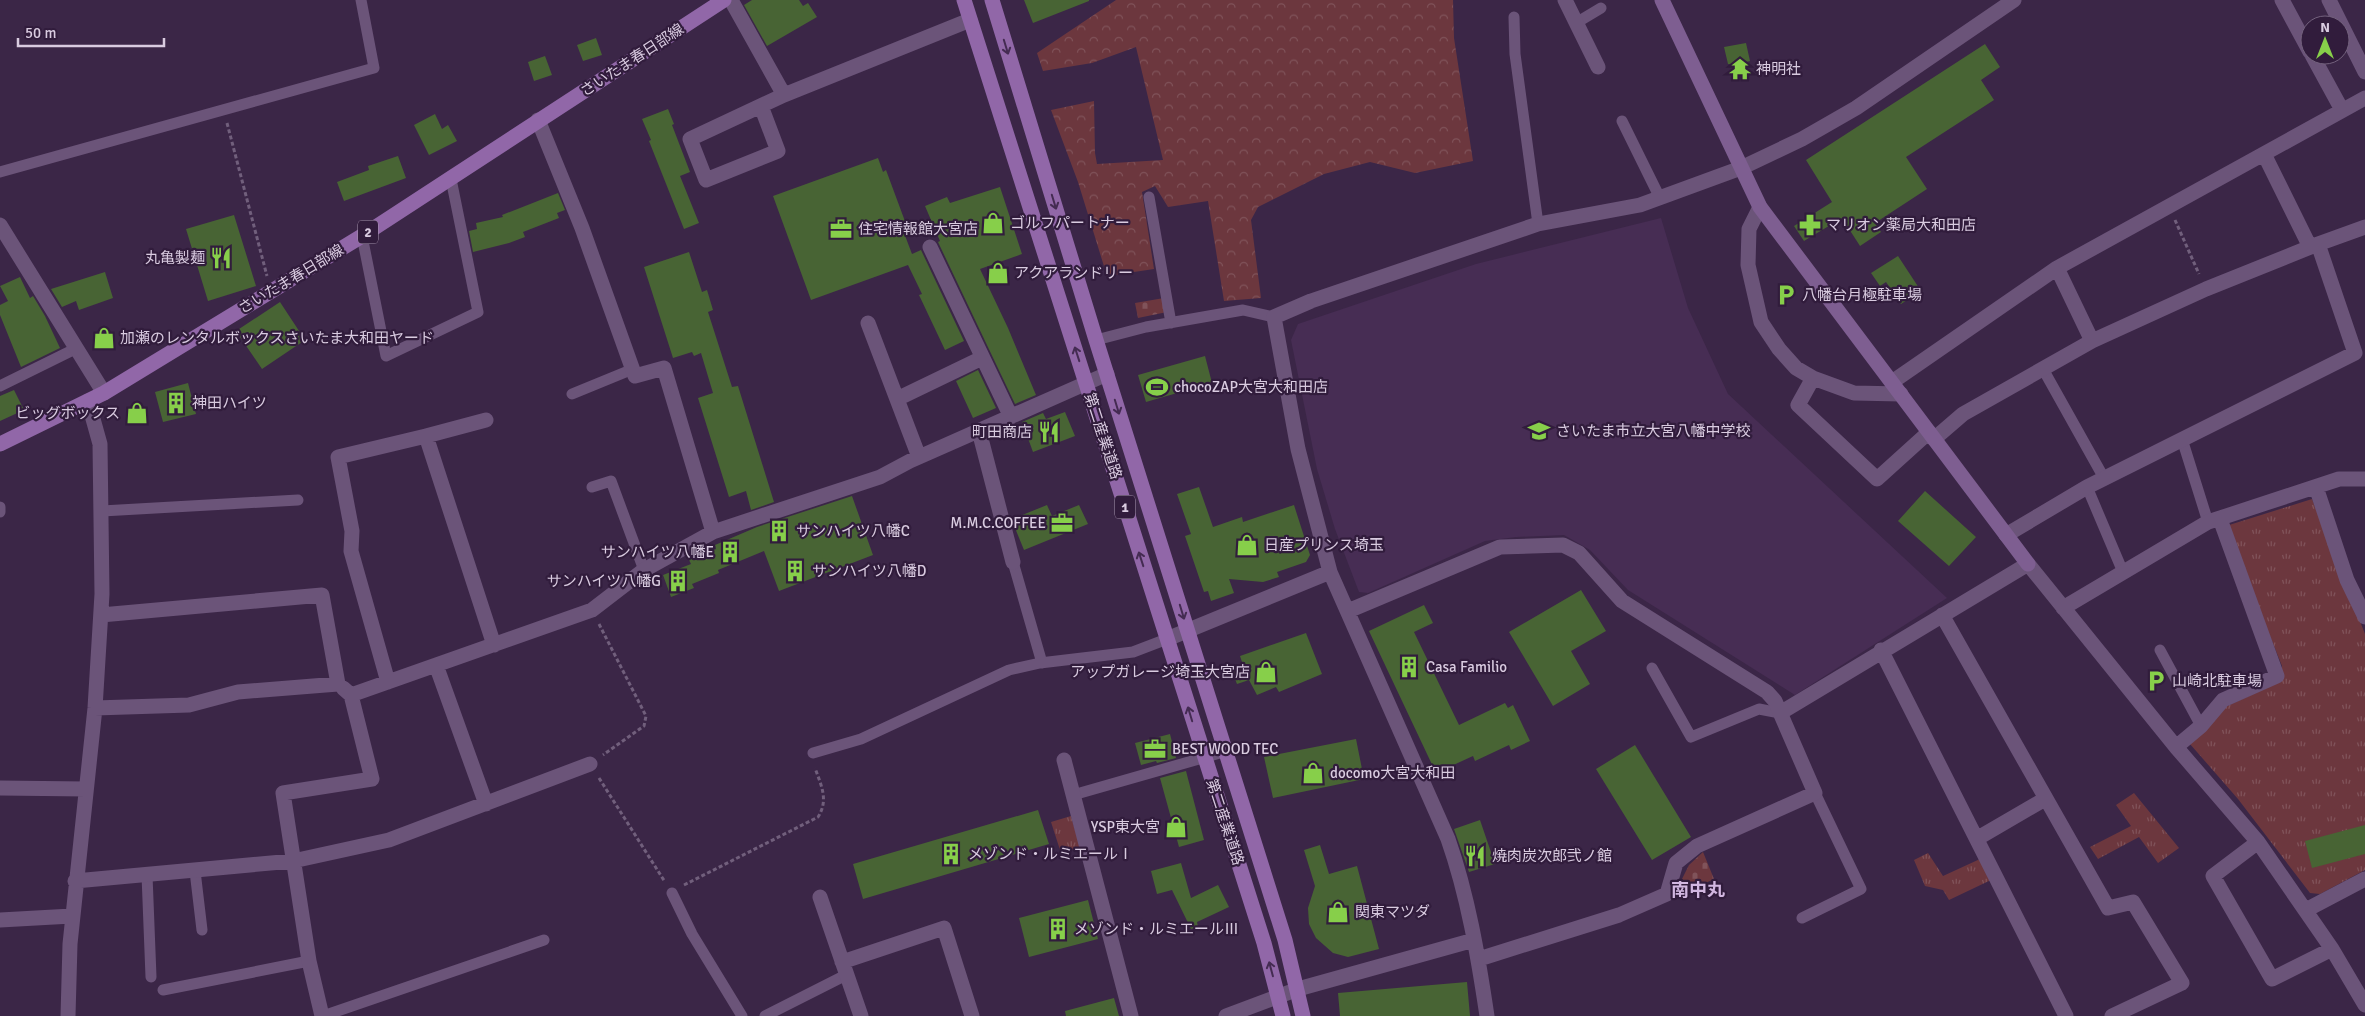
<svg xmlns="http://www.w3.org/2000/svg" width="2365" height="1016" viewBox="0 0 2365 1016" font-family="Signika,'Noto Sans JP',sans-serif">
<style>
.built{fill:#472d54}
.grass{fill:url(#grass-tufts)}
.forest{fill:url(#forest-crowns)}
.cemetery{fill:url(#cemetery-stones)}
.building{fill:#486434}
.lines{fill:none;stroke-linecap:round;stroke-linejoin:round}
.path{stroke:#715f7c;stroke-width:3;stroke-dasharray:4 2.5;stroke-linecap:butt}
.lane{stroke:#6b5479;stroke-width:11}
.street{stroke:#6b5479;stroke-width:15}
.secondary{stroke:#7e5e91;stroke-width:15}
.primary{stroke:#9167a8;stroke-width:15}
.oneway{stroke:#442b52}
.labels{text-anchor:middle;stroke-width:4.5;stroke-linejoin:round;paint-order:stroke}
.shield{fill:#311c3c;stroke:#a796af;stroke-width:1}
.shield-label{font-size:14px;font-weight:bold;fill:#d9cbe0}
.street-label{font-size:15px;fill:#d9cbe0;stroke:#311c3c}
.poi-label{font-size:15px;fill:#d9cbe0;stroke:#311c3c;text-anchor:start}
.quarter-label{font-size:18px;font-weight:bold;fill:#d2b7e1;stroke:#311c3c}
</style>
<defs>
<pattern id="grass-tufts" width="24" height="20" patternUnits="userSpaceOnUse" patternTransform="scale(1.25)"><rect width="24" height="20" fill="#6c373e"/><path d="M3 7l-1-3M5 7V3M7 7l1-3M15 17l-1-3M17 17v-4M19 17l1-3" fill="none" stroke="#80535a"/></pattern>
<pattern id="forest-crowns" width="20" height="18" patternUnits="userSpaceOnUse" patternTransform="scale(1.25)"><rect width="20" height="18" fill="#6c373e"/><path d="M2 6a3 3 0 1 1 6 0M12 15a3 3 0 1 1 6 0" fill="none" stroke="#80535a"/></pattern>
<pattern id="cemetery-stones" width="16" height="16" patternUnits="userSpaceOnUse" patternTransform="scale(1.25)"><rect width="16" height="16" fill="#6c373e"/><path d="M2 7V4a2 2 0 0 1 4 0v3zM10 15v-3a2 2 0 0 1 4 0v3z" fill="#80535a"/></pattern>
</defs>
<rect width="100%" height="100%" fill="#3b2647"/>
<path class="built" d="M1661,218L1688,308L1728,394L1947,598L1795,695L1628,590L1590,550L1564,535L1516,537L1485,541L1368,593L1359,592L1335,529L1317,469L1291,340L1298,324L1476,264Z"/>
<path class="grass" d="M2312,499L2365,634V870L2320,894L2310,893L2238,799L2190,744L2227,706L2282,681V666L2226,526Z
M2134,793L2179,848L2158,863L2139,837L2098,859L2090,847L2131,826L2116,805Z
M1071,816L1080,847L1061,853L1051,822Z
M1928,853L1943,876L1980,859L1991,880L1949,900L1943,890L1925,886L1914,860Z"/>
<path class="forest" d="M1116,0H1453L1454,38L1473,161L1415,173L1370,162L1324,174L1258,207L1251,220L1261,298L1224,301L1208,201L1168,207L1155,186L1142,192L1154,269L1107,276L1078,182L1051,110L1094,101L1095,153L1097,164L1163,160L1136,47L1092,63L1043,71L1037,53Z"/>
<path class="cemetery" d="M1164,298L1167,312L1138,318L1135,303Z
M1703,852L1714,879L1684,893L1680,883L1689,865Z"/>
<path class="building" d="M752,0H799L803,6L808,3L817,17L767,46L744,5Z
M1024,0H1089V1L1033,23Z
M596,38L602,55L583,61L577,45Z
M1746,43L1750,61L1735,65L1728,64L1724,47Z
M1985,44L2000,67L1981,80L1994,100L1906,157L1927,189L1875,223L1881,232L1860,246L1842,218L1804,241L1794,226L1832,202L1806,160Z
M545,56L552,75L534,81L528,62Z
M668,109L674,124L672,125L690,172L680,176L699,223L684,229L649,141L651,140L642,119Z
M435,114L442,129L448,125L457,141L429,155L414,125Z
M398,156L406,178L344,201L337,182L369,170L368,166Z
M878,158L883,172L886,170L906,224L901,225L912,254L921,250L964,341L945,350L919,295L922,294L908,265L811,300L773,196Z
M1000,187L1022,254L980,269L1008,328L1036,395L1015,404L938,242L940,241L925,206L947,197L950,203Z
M558,193L565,210L557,213L559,218L523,232L525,237L509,243L473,252L469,231L477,229L476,223L503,217L502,215Z
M234,215L256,286L208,301L186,229Z
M689,252L702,292L707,290L713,310L708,312L732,387L738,386L774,502L751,510L746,491L729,497L698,398L713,393L701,353L694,356L692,352L673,358L644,267Z
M1898,256L1921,291L1901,304L1886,282L1880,286L1871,273Z
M105,272L113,298L79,310L76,301L62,307L51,289Z
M20,277L30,298L33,296L45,316L60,348L21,367L0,315V305L8,301L0,286Z
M280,302L305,340L262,369L236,331Z
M1205,356L1212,383L1146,402L1138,375Z
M978,370L996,408L973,418L956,381Z
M188,383L196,414L163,422L155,392Z
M14,390L24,410L0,421V396Z
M1065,412L1075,436L1033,452L1022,422L1043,413L1046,419Z
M1199,487L1213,527L1242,517L1243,522L1294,505L1310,555L1306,562L1277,572L1279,577L1263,582L1229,579L1234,593L1211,601L1208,591L1204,592L1185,536L1191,534L1177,494Z
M1925,491L1976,537L1949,566L1898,521Z
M852,496L873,555L779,591L764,551L718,570L719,573L692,584L694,588L671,597L663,575L691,564L689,560L716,549L715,545L757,527Z
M1047,505L1052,516L1079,505L1088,524L1024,550L1015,528V518Z
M1581,590L1606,631L1571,651L1590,684L1553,706L1509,632Z
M1424,605L1433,623L1414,632L1459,725L1505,703L1508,708L1513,705L1530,741L1511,750L1509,745L1475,761L1473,756L1436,773L1369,631Z
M1306,633L1322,674L1279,692L1276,687L1257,695L1249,680L1237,684L1231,669L1243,665L1240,656Z
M1170,734L1176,758L1157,763L1156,761L1141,765L1135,743Z
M1356,739L1364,779L1273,798L1264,757Z
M1635,745L1691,837L1652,860L1596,769Z
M1186,771L1204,840L1179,847L1160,778Z
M1038,810L1049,844L863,899L853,864Z
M1480,820L1495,864L1469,872L1454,829Z
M2365,825V854L2312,868L2305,841Z
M1320,845L1329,874L1357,866L1379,949L1348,957L1333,953L1316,938L1309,924L1308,908L1315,886L1304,850Z
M1181,863L1191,898L1218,885L1229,907L1197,922L1198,927L1191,929L1172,890L1157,894L1151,871Z
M1088,900L1098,939L1029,957L1019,918Z
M1467,982L1470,1016H1340L1338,993Z
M1114,998L1119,1016H1066L1065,1011Z"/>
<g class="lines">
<path class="path" d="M227,123L267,276
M2175,220L2199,274
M599,624L646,716L644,726L603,755
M599,778L665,882
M684,885L818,817C829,800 821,785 815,768"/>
<path class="lane" d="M1514,17L1515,54L1538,224
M1576,23L1601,8
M1622,121L1660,198
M0,172L374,68L361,0
M1149,197L1171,323
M362,236L386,356L478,312L451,179
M1096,340L1146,327L1243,310L1274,317
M2043,369L2104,478
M0,386L77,348
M572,394L633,369
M2182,439L2208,522
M592,487L611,481L644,570
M2087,487L2123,572
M0,507V512
M102,511L298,500
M1013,562L1042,663
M2160,650L2201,726
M1652,668L1691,737L1759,709L1780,713
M813,753L861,739L1009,670L1040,663L1133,652L1167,639
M1073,795L1227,751
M195,871L202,930
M147,875L151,977
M672,893L692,934L742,1016
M1802,918L1861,889L1815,793
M163,990L309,961
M323,1016L544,940
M765,1016L846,975"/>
<path class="street" d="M731,0L784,95L970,20
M1565,0L1598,67
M2282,0L2310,52
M2329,0L2365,72
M2312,55L2342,110
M761,106L778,151L706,180L690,139L784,95
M538,120L582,228L635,376L664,368L713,532
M2264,154L2310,247
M1760,207L1749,229L1748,265L1761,322L1779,349L1796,368L1813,378L1854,393L1901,394
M0,225L104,393
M930,247L1011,417
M868,323L919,457
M2092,341L2206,289L2318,244
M1813,378L1798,405L1877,479L1929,432
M1892,382L2057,268L2365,98
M897,399L982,358
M979,431L1013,562
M426,436L486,420
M1934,439L1963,414L2092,341L2057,268
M2316,487L2347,580L2365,617
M2006,535L2087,487L2355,353L2318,244L2365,227
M2063,608L2208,522L2339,479H2365
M1348,611L1500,547L1563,545L1579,553L1622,601L1767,692L1775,701L1815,793L1697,846L1676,863L1667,894L1619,915L1479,959
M1942,615L2108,908L2133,902L2182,983L2112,1016
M1167,639L1330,572
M1881,650L2066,1016
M436,665L486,804
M388,682L351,551L352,531L338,457L426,436L494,645
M351,695L592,610L644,570L713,532L880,477L910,461L1107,374
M95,708L189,705L238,692L338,684L322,595L101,615
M1780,713L2028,564L2176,747L2258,842L2332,949L2365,1005
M2176,747L2201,726L2223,700L2277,676L2220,519
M1064,760L1131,1016
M0,788L86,789
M1978,838L2045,799
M2258,842L2213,876L2272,979L2332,949
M75,881L293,861L389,840L590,764
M820,897L861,1016
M2306,910L2365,879
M0,920L72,916
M842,962L944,928L972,1016
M68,1016L70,944L95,708L102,594L100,444L88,401
M322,1016L309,961L283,793L372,779L351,695L343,688
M1226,1016L1298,989L1474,940
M1487,1016C1478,956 1468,896 1448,839L1330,572L1298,449L1274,317L1311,301L1538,224L1640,205L1741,168L1802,139L1856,108L2014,0"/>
<path class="secondary" d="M1662,0L1760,207L2028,564"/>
<path class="primary" d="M964,0L1264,943L1283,1016
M992,0L1096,340L1285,940L1303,1016
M0,444L104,393L362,236L724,0"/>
</g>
<defs><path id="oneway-shaft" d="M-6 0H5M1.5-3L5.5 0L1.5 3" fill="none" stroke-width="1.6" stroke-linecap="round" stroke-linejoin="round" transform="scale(1.25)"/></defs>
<g class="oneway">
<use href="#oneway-shaft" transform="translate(1006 47) rotate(73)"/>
<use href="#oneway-shaft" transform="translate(1054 202) rotate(73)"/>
<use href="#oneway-shaft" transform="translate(1077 354) rotate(-108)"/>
<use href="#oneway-shaft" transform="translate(1117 407) rotate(73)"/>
<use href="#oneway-shaft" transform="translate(1141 559) rotate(-108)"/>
<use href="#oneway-shaft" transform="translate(1182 612) rotate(73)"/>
<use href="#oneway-shaft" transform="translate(1190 714) rotate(-107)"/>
<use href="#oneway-shaft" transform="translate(1271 969) rotate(-105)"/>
</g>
<defs>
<g id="temple-bare" transform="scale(1.725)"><path d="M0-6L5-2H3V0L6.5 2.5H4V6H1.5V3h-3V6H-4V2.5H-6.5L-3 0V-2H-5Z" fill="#87cf4a" stroke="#311c3c" stroke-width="2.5" paint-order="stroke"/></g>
<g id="shop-bare" transform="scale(1.725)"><path d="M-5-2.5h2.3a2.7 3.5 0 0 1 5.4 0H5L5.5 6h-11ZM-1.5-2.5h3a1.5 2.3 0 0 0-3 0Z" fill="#87cf4a" stroke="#311c3c" stroke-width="2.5" paint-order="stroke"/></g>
<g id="pharmacy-bare" transform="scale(1.725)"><path d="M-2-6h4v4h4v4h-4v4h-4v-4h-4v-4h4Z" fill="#87cf4a" stroke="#311c3c" stroke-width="2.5" paint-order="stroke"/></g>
<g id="office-bare" transform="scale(1.725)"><path d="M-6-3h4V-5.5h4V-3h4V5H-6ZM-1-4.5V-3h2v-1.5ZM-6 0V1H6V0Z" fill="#87cf4a" stroke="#311c3c" stroke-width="2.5" paint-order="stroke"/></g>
<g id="restaurant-bare" transform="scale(1.725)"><path d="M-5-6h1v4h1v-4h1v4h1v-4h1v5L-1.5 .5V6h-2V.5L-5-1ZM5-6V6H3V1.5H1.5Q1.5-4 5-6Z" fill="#87cf4a" stroke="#311c3c" stroke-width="2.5" paint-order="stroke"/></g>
<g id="parking-bare" transform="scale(1.725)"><path d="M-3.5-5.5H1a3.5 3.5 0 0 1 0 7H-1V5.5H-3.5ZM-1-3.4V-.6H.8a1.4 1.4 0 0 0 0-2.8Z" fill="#87cf4a" stroke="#311c3c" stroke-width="2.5" paint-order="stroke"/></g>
<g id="stadium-bare" transform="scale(1.725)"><path d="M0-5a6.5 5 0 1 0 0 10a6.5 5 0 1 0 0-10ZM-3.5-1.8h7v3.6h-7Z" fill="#87cf4a" stroke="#311c3c" stroke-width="2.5" paint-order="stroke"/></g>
<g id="building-bare" transform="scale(1.725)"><path d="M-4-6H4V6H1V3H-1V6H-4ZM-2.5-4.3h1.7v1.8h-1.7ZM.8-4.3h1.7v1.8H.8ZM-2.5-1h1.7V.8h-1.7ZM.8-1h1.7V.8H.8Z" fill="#87cf4a" stroke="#311c3c" stroke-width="2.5" paint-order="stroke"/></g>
<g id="school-bare" transform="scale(1.725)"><path d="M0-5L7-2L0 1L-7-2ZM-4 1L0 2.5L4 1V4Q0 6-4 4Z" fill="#87cf4a" stroke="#311c3c" stroke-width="2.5" paint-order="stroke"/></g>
</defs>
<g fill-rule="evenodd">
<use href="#temple-bare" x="1740" y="69"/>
<use href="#shop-bare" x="993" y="223"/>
<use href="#pharmacy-bare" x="1810" y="225"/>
<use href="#office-bare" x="841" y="229"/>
<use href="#restaurant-bare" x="221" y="258"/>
<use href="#shop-bare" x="998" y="273"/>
<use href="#parking-bare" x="1786" y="295"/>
<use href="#shop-bare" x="104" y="338"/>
<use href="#stadium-bare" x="1157" y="387"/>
<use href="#building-bare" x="176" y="403"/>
<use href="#shop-bare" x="137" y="413"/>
<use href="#school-bare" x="1539" y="431"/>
<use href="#restaurant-bare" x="1049" y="432"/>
<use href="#office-bare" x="1062" y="523"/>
<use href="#building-bare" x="779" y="531"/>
<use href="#shop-bare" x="1247" y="545"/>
<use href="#building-bare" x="730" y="552"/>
<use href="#building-bare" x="795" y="571"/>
<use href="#building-bare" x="678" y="581"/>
<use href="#building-bare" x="1409" y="667"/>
<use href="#shop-bare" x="1266" y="672"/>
<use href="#parking-bare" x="2156" y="681"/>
<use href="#office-bare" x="1155" y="749"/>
<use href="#shop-bare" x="1313" y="773"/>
<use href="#shop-bare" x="1176" y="827"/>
<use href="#building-bare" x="951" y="854"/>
<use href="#restaurant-bare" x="1475" y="856"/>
<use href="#shop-bare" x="1338" y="912"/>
<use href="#building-bare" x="1058" y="929"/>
</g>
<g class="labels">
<g class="shield">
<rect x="358" y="220.5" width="20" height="23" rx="4"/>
<rect x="1115" y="495.5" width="20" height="23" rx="4"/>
</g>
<g class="shield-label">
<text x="368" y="237">2</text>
<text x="1125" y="512">1</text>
</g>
<g class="street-label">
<text transform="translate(632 60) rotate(-33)" y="5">さいたま春日部線</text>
<text transform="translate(291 279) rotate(-31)" y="5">さいたま春日部線</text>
<text transform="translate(1103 436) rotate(72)" y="5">第二産業道路</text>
<text transform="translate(1225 822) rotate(72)" y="5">第二産業道路</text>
</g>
<g class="poi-label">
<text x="1756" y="74">神明社</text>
<text x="1010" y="228">ゴルフパートナー</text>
<text x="1826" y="230">マリオン薬局大和田店</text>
<text x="858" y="234">住宅情報館大宮店</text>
<text x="205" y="263" text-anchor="end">丸亀製麺</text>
<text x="1014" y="278">アクアランドリー</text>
<text x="1802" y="300">八幡台月極駐車場</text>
<text x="120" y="343">加瀬のレンタルボックスさいたま大和田ヤード</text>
<text x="1174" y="392">chocoZAP大宮大和田店</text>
<text x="192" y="408">神田ハイツ</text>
<text x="120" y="418" text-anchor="end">ビッグボックス</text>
<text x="1556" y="436">さいたま市立大宮八幡中学校</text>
<text x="1032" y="437" text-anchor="end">町田商店</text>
<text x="1046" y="528" text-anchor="end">M.M.C.COFFEE</text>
<text x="796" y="536">サンハイツ八幡C</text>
<text x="1264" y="550">日産プリンス埼玉</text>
<text x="714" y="557" text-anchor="end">サンハイツ八幡E</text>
<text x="812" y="576">サンハイツ八幡D</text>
<text x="661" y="586" text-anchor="end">サンハイツ八幡G</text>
<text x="1426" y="672">Casa Familio</text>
<text x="1250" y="677" text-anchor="end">アップガレージ埼玉大宮店</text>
<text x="2172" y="686">山崎北駐車場</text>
<text x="1172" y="754">BEST WOOD TEC</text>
<text x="1330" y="778">docomo大宮大和田</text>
<text x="1160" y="832" text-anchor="end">YSP東大宮</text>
<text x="968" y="859">メゾンド・ルミエールⅠ</text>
<text x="1492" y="861">焼肉炭次郎弐ノ館</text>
<text x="1355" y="917">関東マツダ</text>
<text x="1074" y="934">メゾンド・ルミエールⅢ</text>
</g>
<g class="quarter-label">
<text x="1698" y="896">南中丸</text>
</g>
</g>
<g transform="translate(2325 40)"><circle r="24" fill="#311c3c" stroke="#74627e"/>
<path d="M0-4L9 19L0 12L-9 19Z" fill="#87cf4a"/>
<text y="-8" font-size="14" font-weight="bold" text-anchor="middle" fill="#d9cbe0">N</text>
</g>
<path d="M18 38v8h146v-8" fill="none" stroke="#d9cbe0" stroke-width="2.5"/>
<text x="25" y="38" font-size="15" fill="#d9cbe0" stroke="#311c3c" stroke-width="4" paint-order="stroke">50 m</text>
</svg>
